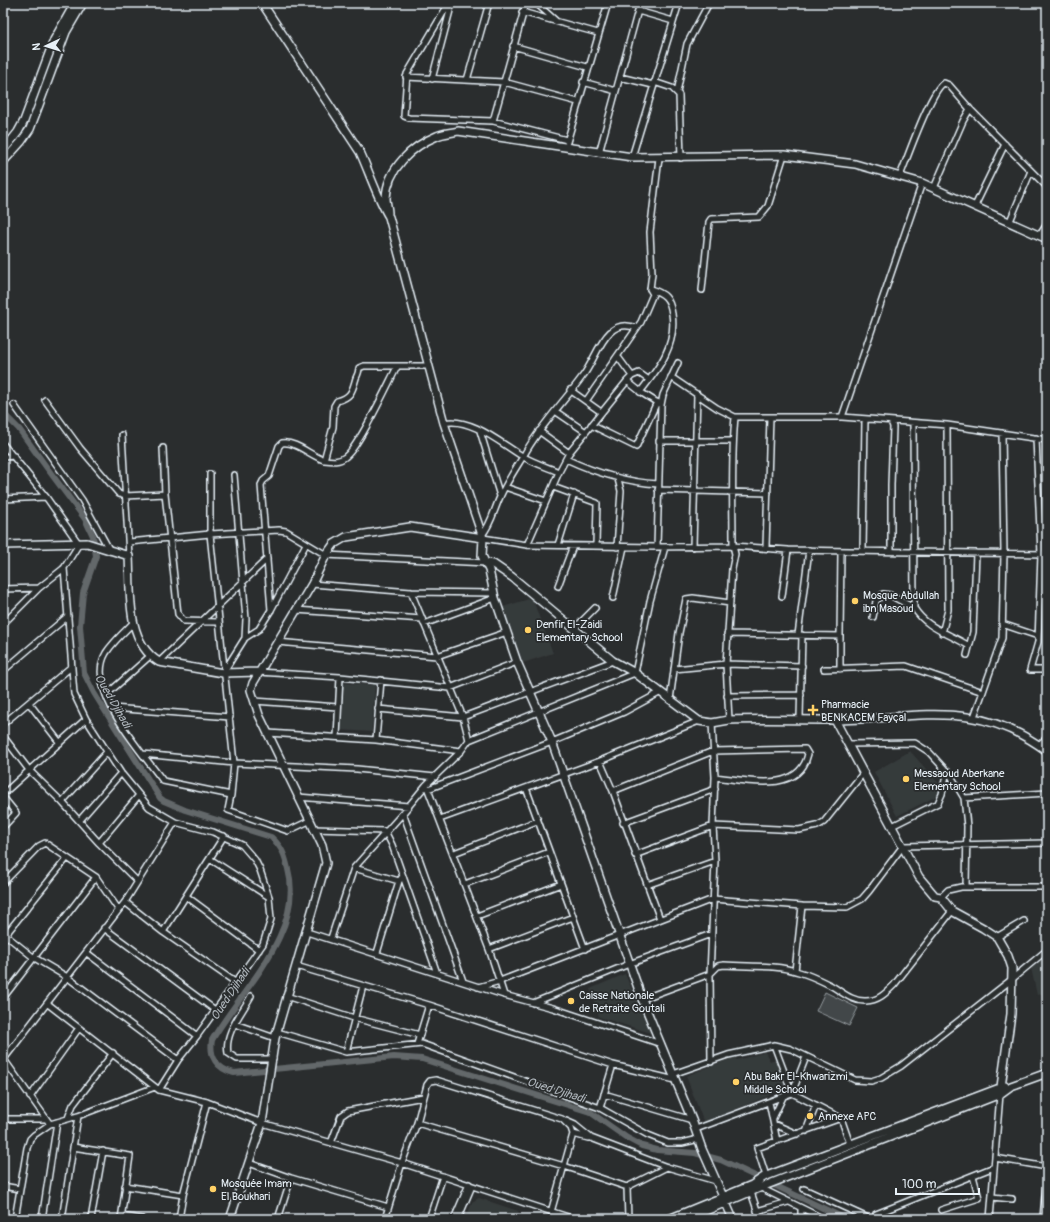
<svg xmlns="http://www.w3.org/2000/svg" width="1050" height="1222" viewBox="0 0 1050 1222" font-family="Pangolin,sans-serif">
<style>
.built{fill:#363a3b}
.park{fill:#424648;stroke:#959ca0}
.lines{fill:none;stroke-linecap:round;stroke-linejoin:round}
.canal{stroke:#63686b;stroke-width:6}
.street-casing{stroke:#e8f1f8;stroke-width:8}
.secondary-casing{stroke:#e8f1f8;stroke-width:10}
.street{stroke:#2a2d2e;stroke-width:5}
.secondary{stroke:#2a2d2e;stroke-width:7}
.poi-dot{fill:#ffd166;stroke:#2a2d2e;stroke-width:1.5}
.labels{text-anchor:middle;stroke-width:3.5;stroke-linejoin:round;paint-order:stroke}
.poi-label{font-size:11px;fill:#e8f1f8;stroke:#2a2d2e;text-anchor:start}
.water-label{font-size:12px;font-style:italic;fill:#acb3b9;stroke:#2a2d2e}
</style>
<rect width="100%" height="100%" fill="#2a2d2e"/>
<filter id="ink" filterUnits="userSpaceOnUse"><feTurbulence type="fractalNoise" baseFrequency=".025" numOctaves="2"/><feDisplacementMap in="SourceGraphic" scale="8" xChannelSelector="R" yChannelSelector="G"/><feConvolveMatrix kernelMatrix="1 2 1 2 8 2 1 2 1" color-interpolation-filters="sRGB"/></filter>
<g filter="url(#ink)">
<path class="built" d="M532,598L553,653L523,663L503,607Z
M343,683L375,685L372,732L340,730Z
M910,751L941,786V794L897,816L874,772Z
M1047,954V1000L1046,1001L1043,994L1037,995L1031,968Z
M625,974L651,1033L599,1017L590,989Z
M765,1052L770,1061L775,1059L786,1088L704,1123L686,1076L734,1057L737,1060Z
M479,1198L518,1211L520,1216L527,1219H466L472,1202Z"/>
<path class="park" d="M825,992L858,1008L849,1026L816,1011Z"/>
<g class="lines">
<path class="canal" d="M3,413L19,429L47,468L85,519L93,536L96,556L83,593L80,626L84,673L94,693L117,730L160,798L164,801L185,810L271,837C282,847 285,855 288,869C305,932 241,990 212,1040C209,1057 217,1069 234,1073L394,1057L422,1059L590,1112L627,1138L642,1146L657,1150L695,1153L721,1160L846,1219"/>
<g class="street-casing">
<path id="street" d="M449,3L407,74L404,116L409,118L493,121L567,140
M536,3L556,21
M638,11L673,21
M522,12L598,33
M513,46L587,67
M406,77L504,82L578,102
M620,77L653,85
M432,79L452,3
M467,80L489,3
M583,82L616,91
M654,82L672,88L679,95L681,158
M677,92L687,44L709,3
M493,121L526,3
M567,142L608,3
M599,153L640,3
M632,157L679,3
M900,176C907,159 931,89 944,83L949,85L970,109L1047,187
M934,188L963,121L970,109
M975,206L1005,144
M1010,221L1031,171
M1040,235L1047,224
M702,290L709,222L711,219L759,217L768,206L784,155
M618,357L632,376L627,381
M632,376L639,373L649,380
M671,377L717,408L735,417H842L947,425L1047,440
M570,390L601,412
M640,392C659,368 677,345 672,314C670,298 664,293 650,289
M45,400L80,448L119,494L125,496L165,494
M586,401L641,322L653,294L650,289L652,273L650,232L659,158
M14,405L82,500L110,551
M555,411L586,432
M842,417L922,183
M891,421L893,427L891,485V551
M444,423C469,416 502,444 522,456C534,463 547,467 559,472
M913,423L914,608C927,629 949,633 969,646
M591,425L636,447L657,402
M480,431L500,496
M539,431L569,453
M122,435L129,556
M1036,438L1041,554L1038,642L1030,670H1047
M659,441H733
M3,444L46,497L79,544L64,568L39,588L3,624
M163,448L165,494L178,614L184,621L218,622
M3,457L14,456
M566,459C596,473 624,482 658,484
M324,460L333,427L334,406L337,401C352,397 352,391 356,378C358,374 359,372 359,368L364,366H429
M234,475L246,619L245,638
M505,487L546,501
M553,487L597,503L596,545
M658,490L768,493
M3,499L46,497
M482,535C491,525 494,510 500,497C506,483 516,468 524,455C540,426 563,403 582,377C597,359 605,315 636,328
M483,538L527,545L657,547L733,546L788,550L1047,554
M129,542L210,534V474
M527,545L559,472L569,453L627,381L642,393L661,405
M558,545L574,494
M617,547L621,491L618,479
M657,547L661,405L663,395L678,363
M693,547L697,394
M766,547L770,417
M863,551L865,419
M64,568L74,694L86,719L121,773L149,807L175,822L213,832L242,845L255,860L260,870L269,897L271,919L263,944L197,1036
M312,584L411,592L494,593
M558,586L573,546
M3,589L39,588
M411,592L463,717L469,740L461,751L426,785L403,813L463,981
M782,596L788,550
M613,598L624,547
M271,610L261,485L263,481L269,476L279,446L282,443C296,441 311,456 324,460C332,461 339,462 345,457C359,447 387,386 397,367
M296,610L422,619
M873,617L876,601L883,594L890,595L914,608
M133,623C124,632 113,642 106,653C84,690 142,752 163,781L231,795L234,763L210,534L279,530L286,531L326,555L486,563
M424,624L495,598
M1002,624L1038,636
M574,629L595,608
M942,633L948,610L947,425
M727,634L840,636V669
M798,635L809,550
M840,636L841,551
M277,642L437,656L507,632
M967,655L973,632L976,553
M159,662L267,559
M674,669L726,664L802,666
M824,669L906,666L983,692
M3,671L68,616
M258,672L340,677L450,688L517,662
M223,673L245,638L259,629L271,610L306,544
M106,695L150,656
M727,696L801,695
M670,700L679,633L686,599L693,598L730,603
M254,701L338,707
M29,703L60,743
M112,708L230,717
M378,709L463,717L613,661
M974,717L1002,638L1004,553L1002,433
M800,718L802,635
M729,720L726,664L732,569L735,554L733,546C733,503 731,460 735,417
M3,724L71,667
M268,733L376,740L461,751
M3,736L29,770L62,802L99,843L137,881
M337,737L340,677
M376,740L381,680
M469,740L635,673L650,601L665,547
M848,744L915,743L929,752L951,776L964,798L967,826L966,887
M1039,745L1047,738
M143,754L234,763L357,769L435,777
M600,761L613,791L660,919
M427,787L489,949L504,995
M526,788L585,949
M428,789L552,742L624,712L661,692
M613,791L713,751L805,749L808,754C799,795 744,780 715,777
M3,794L86,719
M231,795L228,810L288,831L309,821
M3,797L16,813L3,827
M298,797L409,806
M964,798L1047,793
M62,802L107,752
M440,819L600,761L699,721
M80,820L121,773
M623,823L715,789
M892,826L938,803L942,794L947,771
M313,829L385,831L392,845L437,973
M99,843L139,795
M454,853L537,821
M635,855L713,826L799,830L817,826L824,822L864,772
M210,859L269,897
M354,868L399,881
M3,883L39,846L45,843L96,877L118,909
M465,884L549,852
M647,885L715,861
M186,896L259,950
M941,897L948,890L961,887H1047
M125,902L163,932L235,982
M477,916L561,884
M104,928L215,1010
M163,932L224,836
M307,932L504,995L553,1008L661,1044
M3,933L33,957L67,977L178,1060
M997,937L1024,921
M3,938L67,858
M331,938L354,868L403,813
M489,949L573,917
M87,953L197,1036L178,1060L159,1090
M377,953L399,881L403,876
M296,966L429,1005L613,1065L675,1080
M795,971L802,906
M478,987L500,981L713,899L802,906L847,907L862,899L869,891L903,846L1047,843
M251,996C242,1013 224,1033 228,1053L237,1059H273
M286,996L354,1018L420,1035
M3,998L96,877
M642,999L710,974L718,966L724,965C749,967 774,964 799,972C810,975 820,980 830,985C841,991 852,1002 866,1001C878,1001 886,993 894,985L952,911
M533,1003L629,964L711,934
M48,1004L155,1087
M235,1024L275,1038
M277,1032L346,1052L422,1044L600,1108L648,1135L668,1143H682L699,1139
M417,1044L429,1005
M774,1045L792,1093L841,1118
M346,1052L363,986
M3,1058L50,1124
M4,1059L125,902L175,822
M711,1062L710,974L715,861L713,826L715,777L712,723
M673,1074L728,1055L774,1045L791,1049L855,1080L871,1081L881,1078L901,1066L1011,980L1047,950
M792,1093L806,1057
M604,1094L692,1120
M30,1097L79,1028
M769,1102L777,1141
M600,1108L613,1065
M68,1118L73,1105L113,1053
M773,1118L783,1097
M3,1119H46
M566,1121L575,1125L591,1138L667,1167L716,1181
M417,1123L564,1166L627,1187
M774,1124L797,1134
M696,1129L792,1093
M806,1131L816,1105
M573,1134L588,1138
M331,1143L341,1116L348,1111L423,1097
M73,1147L130,1156L121,1219
M995,1158L1047,1167
M249,1163L291,1178L388,1207
M766,1176L757,1148L841,1118L850,1144
M3,1186L20,1189
M125,1186L183,1195L179,1219
M761,1188L824,1219
M804,1189L870,1219
M751,1192L760,1219
M183,1195L207,1102
M992,1197L1012,1199
M941,1210L979,1198L973,1176
M757,1211L788,1202
M876,1214L994,1167
M121,1216L142,1219
M1043,1218L1047,1173
M15,1219L27,1148L30,1139L34,1135L50,1124L78,1116L155,1087L159,1090L207,1102L262,1123L402,1163L574,1219
M42,1219L57,1122
M62,1219L78,1116
M91,1219L103,1151
M278,1219L291,1178
M385,1219L402,1163L417,1123L427,1085L430,1081L436,1080L562,1119L571,1128L573,1134L551,1212
M429,1219L443,1176
M454,1219L469,1184
M458,1219L472,1186
M628,1219L627,1187L667,1167
M801,1219V1208
M990,1219L1000,1094
M1037,1219H1044"/>
</g>
<g class="secondary-casing">
<path id="secondary" d="M262,3L360,152C370,174 377,197 389,217L444,423L483,538L482,556L489,570L495,598L517,662L552,742L642,999L692,1120L702,1149L733,1219
M3,151L18,132L24,121L54,40L75,3
M3,162L21,142L30,129L66,32L83,3
M388,213C388,208 386,203 386,198C387,169 412,146 437,136C443,133 451,133 458,131L632,157L784,155L855,164L922,183L1047,239
M3,545L87,543L129,556C131,590 125,641 159,662L223,673L258,672
M486,563L493,564L512,577L613,661L635,673L699,721L712,723L729,720C764,719 799,720 834,720C916,719 974,697 1047,751
M835,720L919,877L935,896L941,897L952,911L983,928L997,937L1008,956L1012,968L1011,1014L1000,1094
M230,1219L262,1123L275,1038L326,863L322,845L259,715L251,690L253,683L312,584L326,555L334,544L346,537L410,527L483,538
M669,1219L752,1185L764,1177L1005,1086
M687,1219L764,1186L1000,1094L1011,1086L1047,1073"/>
</g>
<use href="#street" class="street"/>
<use href="#secondary" class="secondary"/>
</g>
</g>
<g class="poi-dot">
<circle cx="855" cy="601" r="4"/>
<circle cx="528" cy="630" r="4"/>
<path d="M811 704h4v4h4v4h-4v4h-4v-4h-4v-4h4z"/>
<circle cx="906" cy="779" r="4"/>
<circle cx="571" cy="1001" r="4"/>
<circle cx="736" cy="1082" r="4"/>
<circle cx="810" cy="1116" r="4"/>
<circle cx="213" cy="1189" r="4"/>
</g>
<g class="labels">
<g class="poi-label">
<text x="863" y="599">Mosque Abdullah<tspan x="863" dy="13">ibn Masoud</tspan></text>
<text x="536" y="628">Denfir El-Zaidi<tspan x="536" dy="13">Elementary School</tspan></text>
<text x="821" y="708">Pharmacie<tspan x="821" dy="13">BENKACEM Fayçal</tspan></text>
<text x="914" y="777">Messaoud Aberkane<tspan x="914" dy="13">Elementary School</tspan></text>
<text x="579" y="999">Caisse Nationale<tspan x="579" dy="13">de Retraite Goutali</tspan></text>
<text x="744" y="1080">Abu Bakr El-Khwarizmi<tspan x="744" dy="13">Middle School</tspan></text>
<text x="818" y="1120">Annexe APC</text>
<text x="221" y="1187">Mosquée Imam<tspan x="221" dy="13">El Boukhari</tspan></text>
</g>
<g class="water-label">
<text transform="translate(113 701) rotate(60)" y="4">Oued Djihadi</text>
<text transform="translate(230 994) rotate(-56)" y="4">Oued Djihadi</text>
<text transform="translate(556 1090) rotate(17)" y="4">Oued Djihadi</text>
</g>
</g>
<rect width="1050" height="1222" fill="none" stroke="#2a2d2e" stroke-width="16"/>
<rect x="8" y="8" width="1034" height="1206" fill="none" stroke="#e8f1f8" stroke-width="1.5" filter="url(#ink)"/>
<g transform="translate(46 46) rotate(266)" stroke="#2a2d2e" stroke-width="3" paint-order="stroke">
<path d="M0-3L7 15L0 10L-7 15Z" fill="#e8f1f8"/>
<text y="-6" font-size="11" font-weight="bold" text-anchor="middle" fill="#e8f1f8">N</text>
</g>
<path d="M896 1188v6h83v-6" fill="none" stroke="#e8f1f8" stroke-width="2"/>
<text x="902" y="1188" font-size="12" fill="#e8f1f8" stroke="#2a2d2e" stroke-width="3" paint-order="stroke">100 m</text>
</svg>
